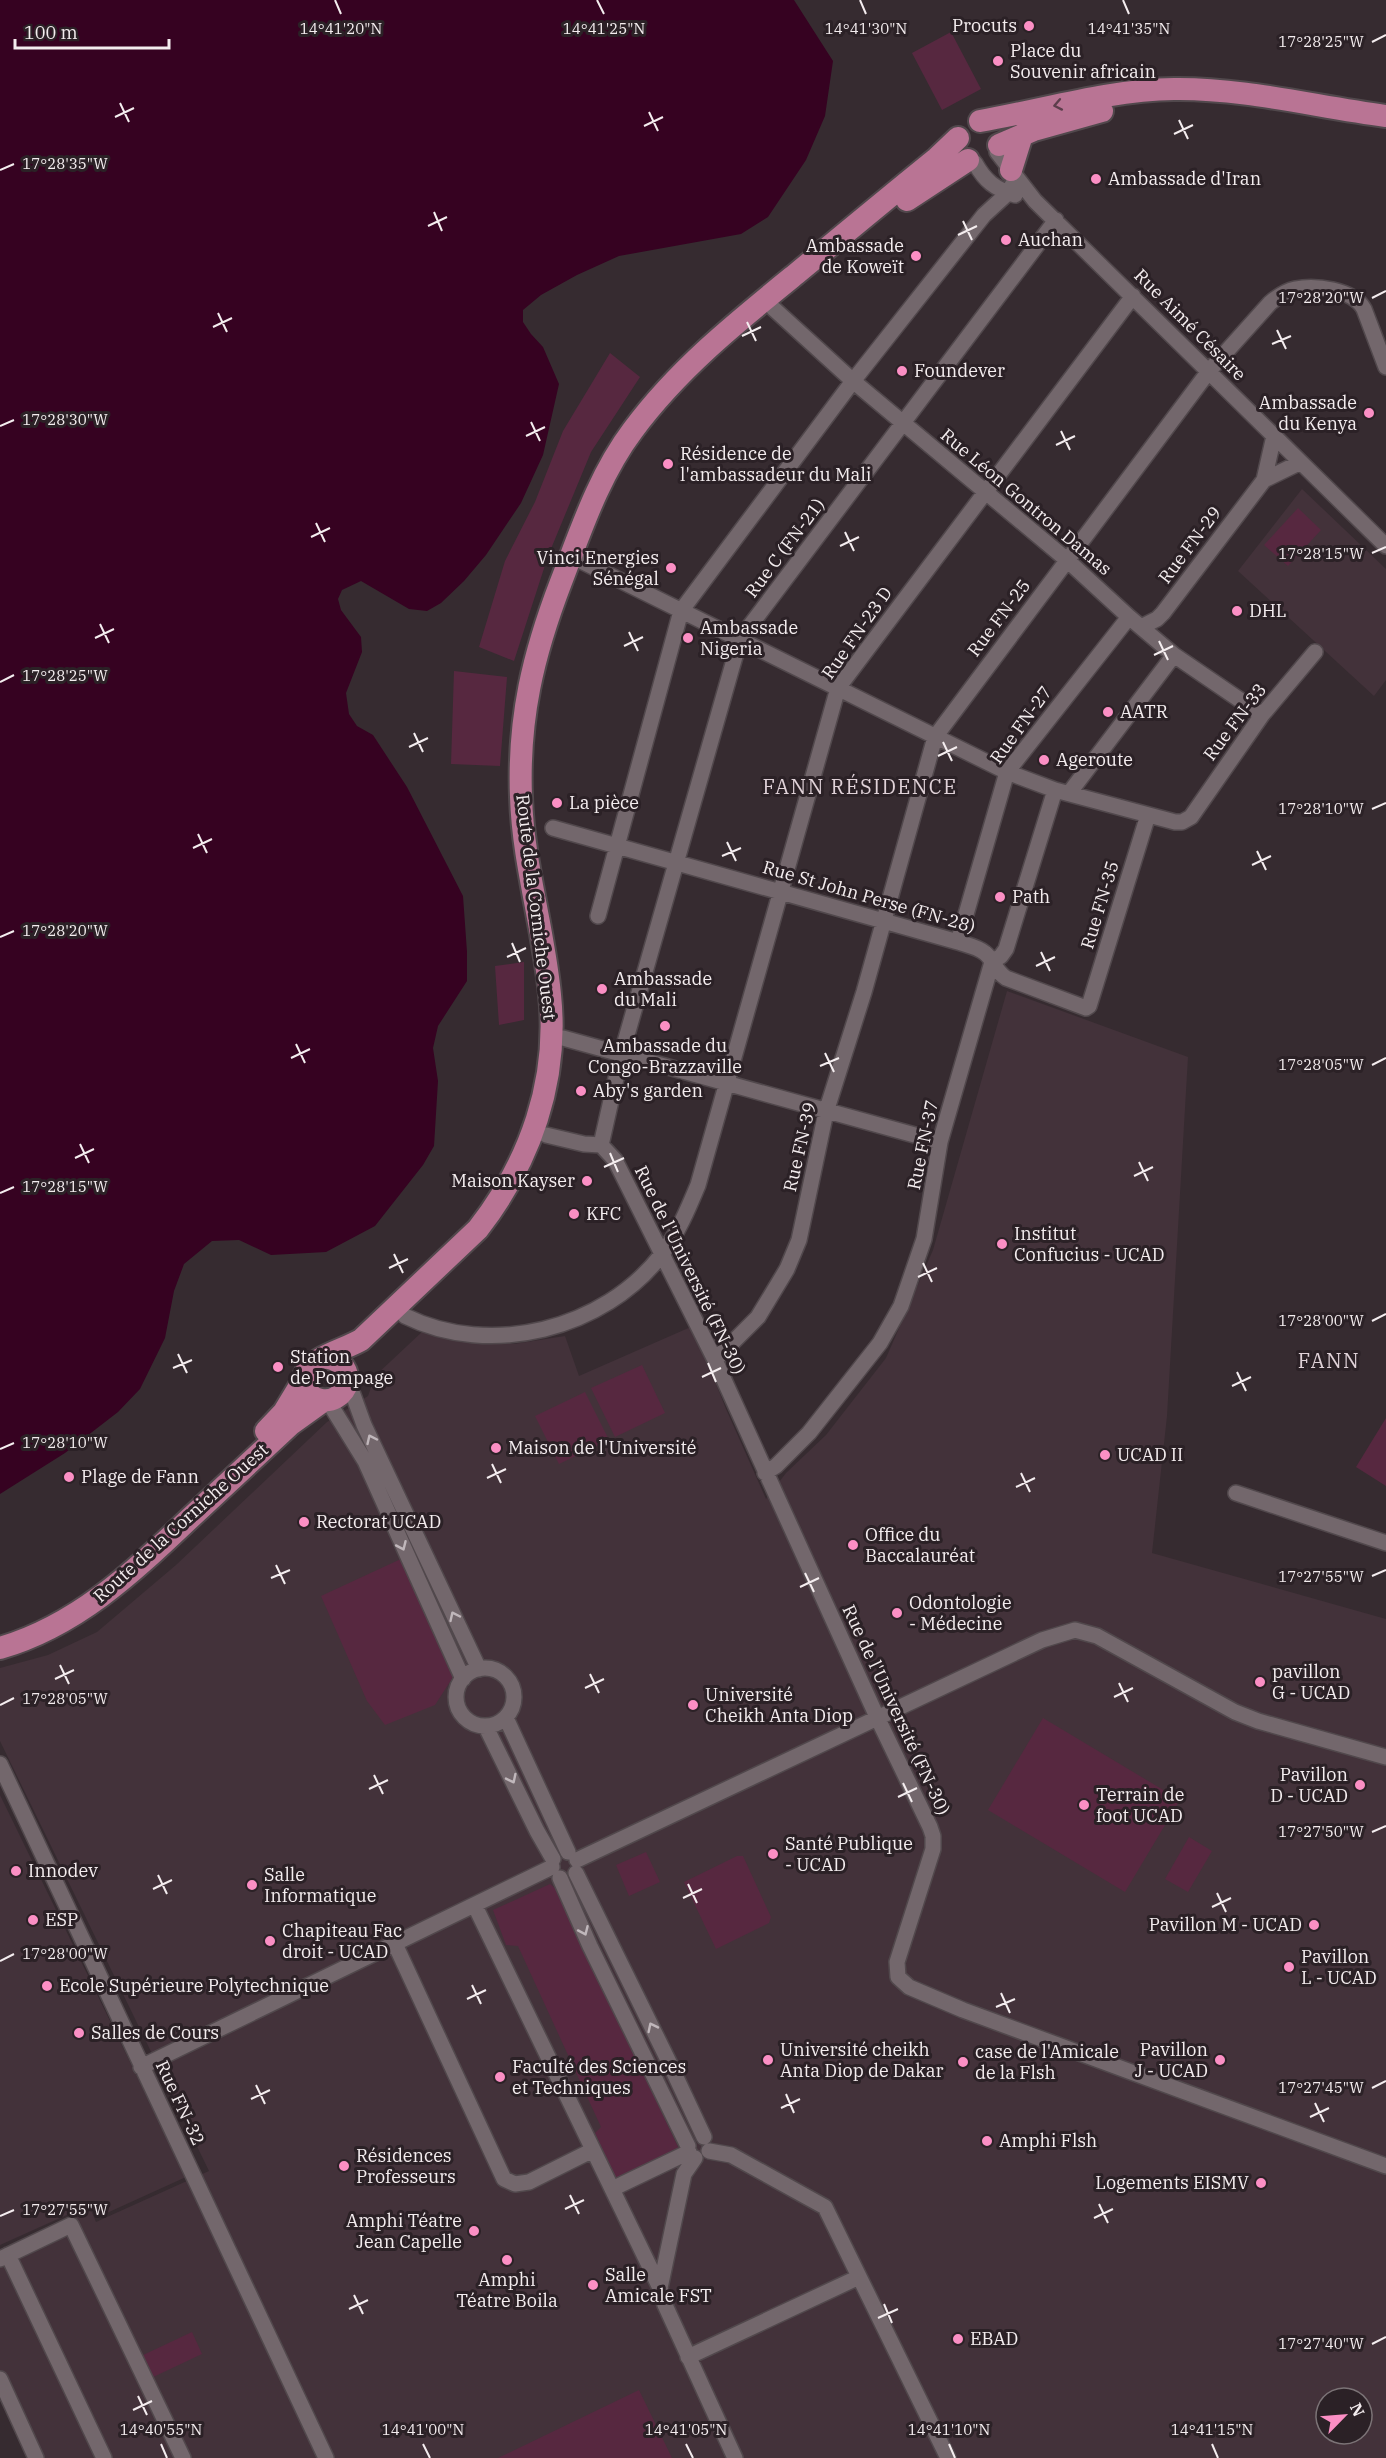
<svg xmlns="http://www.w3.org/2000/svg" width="1386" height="2458" viewBox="0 0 1386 2458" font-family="'IBM Plex Serif',serif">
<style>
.built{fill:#43323a;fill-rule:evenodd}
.green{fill:#572840}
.water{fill:#360221}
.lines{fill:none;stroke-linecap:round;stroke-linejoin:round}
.minor-casing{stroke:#51484c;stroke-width:18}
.highway-casing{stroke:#51484c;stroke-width:26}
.minor{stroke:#73676c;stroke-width:15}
.highway{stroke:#b97494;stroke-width:22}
.oneway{stroke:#5d3e4c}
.oneway2{stroke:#c0b7bb}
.ticks{fill:none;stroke:#f4edef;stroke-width:2}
.poi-dot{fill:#fb8fc4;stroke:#2b2126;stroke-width:2}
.labels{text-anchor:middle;stroke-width:6;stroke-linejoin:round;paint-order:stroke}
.poi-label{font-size:18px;fill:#f4edef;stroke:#2b2126;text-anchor:start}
.street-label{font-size:18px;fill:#f4edef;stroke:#2b2126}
.neighbourhood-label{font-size:20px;letter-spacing:1.5px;fill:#e0d2d8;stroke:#2b2126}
.ticks-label{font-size:15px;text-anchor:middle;fill:#f4edef;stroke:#2b2126;stroke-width:6;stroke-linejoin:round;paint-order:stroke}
</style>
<rect width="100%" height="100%" fill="#362b30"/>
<path class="built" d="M1302,489L1386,569V680L1374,696L1238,571Z
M1007,991L1188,1057L1167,1416L1152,1553L1386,1619V2458H36L0,2381V2250L90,2208L96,2222L209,2171L0,1741V1668L48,1655L97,1632L176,1565L327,1422L368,1396L375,1376L423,1331L468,1341L514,1344L565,1336L579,1376L693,1326L726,1409L766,1499L786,1473L826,1435L886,1358L933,1250ZM1326,2398H1362V2434H1326Z
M0,1795L186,2177L98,2217L91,2204L0,2245Z"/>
<path class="green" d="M951,32L981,89L942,110L912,53Z
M610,353L640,377L591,452L548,556L514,661L479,647L505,561L535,502L563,431Z
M1298,508L1321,530L1288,566L1264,545Z
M454,671L507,677L500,766L451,764Z
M524,962V1020L499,1025L495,966Z
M642,1365L665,1413L615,1437L591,1388Z
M585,1392L609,1440L559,1464L535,1416Z
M1386,1418V1486L1356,1467Z
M403,1558L455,1674L435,1705L385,1725L367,1701L321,1596Z
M1043,1718L1180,1800L1125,1892L988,1810Z
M1189,1837L1212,1851L1188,1892L1165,1879Z
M646,1852L660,1882L629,1896L616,1865Z
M737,1856H743L771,1917L769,1923L716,1949L684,1882Z
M550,1884L557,1890L679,2149L616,2179L595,2133L601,2127L518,1946L506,1945L493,1910Z
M192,2332L202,2354L149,2379L139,2357Z
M639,2390L672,2458H498Z"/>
<path class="water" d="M0,0H794L833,61L825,116L806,160L768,217L741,234L619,256L577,275L541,295L523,310V322L531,334L543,347L559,384L543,455L521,503L486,555L464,581L441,603L427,611L409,609L361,581L342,590L338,599L341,610L361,637L362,652L346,693L349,714L357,726L373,735L407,787L463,896L467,952V981L438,1026L433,1048L438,1081L434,1146L423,1165L375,1226L326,1252L271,1255L239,1240L212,1241L184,1264L174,1291L165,1338L140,1389L118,1412L65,1453L0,1494Z"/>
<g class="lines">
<g class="minor-casing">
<path id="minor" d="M997,152L1035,201L1386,546
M975,163C985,181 995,189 1015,195
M773,308L853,381L1067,560L1129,617L1174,655L1262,715
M1264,480L1299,463
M581,561L1007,772L1055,790L1175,822H1182L1191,817L1262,715L1315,652
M1141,627L1157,619L1163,613L1264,480L1274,436
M1070,792L1174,655
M553,828L958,942C967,945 978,947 985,953C994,960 994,970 1006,978L1086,1008L1089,1006L1148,815
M598,916L681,611L853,381L984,215L1008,193L1016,178
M958,942L1007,772L1129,617
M563,1038L940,1142
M546,1135L584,1144L601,1145
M601,1145L615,1160L715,1360L877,1717L930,1827L933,1836V1849L897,1962L898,1977L909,1987L963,2010L1386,2166
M601,1145L621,1056L740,639L1056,220
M405,1316C490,1358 604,1330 662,1254C678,1233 688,1209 698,1185L838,688L1133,296
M715,1360L758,1317L787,1269L799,1240L826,1112L864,992L935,737L1209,371L1270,303C1277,297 1285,291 1295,289C1315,285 1353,289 1364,309L1386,367
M348,1381L364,1425L479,1669
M328,1401L365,1461L463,1679
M765,1473L776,1466L809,1433L880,1343L901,1306L924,1239L940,1142L992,962L1001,956L1006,949L1055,790
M1236,1493L1386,1543
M456 1697a29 29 0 1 1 58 0a29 29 0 1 1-58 0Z
M506,1718L568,1852
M486,1727L537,1831L553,1859
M0,1764L326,2458
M577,1860L1042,1640L1075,1630L1097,1636L1235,1712L1258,1721L1386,1757
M576,1873L668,2060L704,2137
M560,1878L590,1946L688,2146
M475,1906L660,2288
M395,1944L504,2179L515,2184L529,2182L593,2150
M141,2067L552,1867
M709,2151L731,2155L825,2207L948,2458
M695,2158L684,2174L660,2288L665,2305L735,2458
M612,2189L689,2152
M8,2255L104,2458
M0,2259L71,2225L183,2458
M688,2357L859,2277
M0,2379L36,2458"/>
</g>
<g class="highway-casing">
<path id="highway" d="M980,121C1044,110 1108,90 1174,89C1245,88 1316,107 1386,116
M999,145L1034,130L1102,111
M1011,170L1022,135
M907,200L968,160
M324,1357C339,1359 347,1367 348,1381C339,1413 297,1401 305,1374C310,1358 346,1349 361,1340L478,1229C530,1162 559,1081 550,995C544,929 523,864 521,797C518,718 533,655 561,582C581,530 599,475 633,430C678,369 738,321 796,274C843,235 890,196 937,158L958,138
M266,1431L284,1412L304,1379
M0,1648C76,1626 131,1574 187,1521C222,1488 257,1456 291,1424L323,1401"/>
</g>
<use href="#minor" class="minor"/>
<use href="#highway" class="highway"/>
</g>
<defs><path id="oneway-chevron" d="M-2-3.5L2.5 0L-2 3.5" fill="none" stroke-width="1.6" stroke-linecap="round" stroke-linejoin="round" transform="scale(1.5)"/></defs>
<use class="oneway" href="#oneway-chevron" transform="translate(1058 105) rotate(169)"/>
<g class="oneway2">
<use href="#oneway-chevron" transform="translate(371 1439) rotate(-115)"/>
<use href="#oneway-chevron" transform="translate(402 1546) rotate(66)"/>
<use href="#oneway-chevron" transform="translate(454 1616) rotate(-115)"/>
<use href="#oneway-chevron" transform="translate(512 1779) rotate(64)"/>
<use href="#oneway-chevron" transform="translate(584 1931) rotate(66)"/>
<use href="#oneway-chevron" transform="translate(652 2027) rotate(-116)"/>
</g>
<path class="ticks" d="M335,0L341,14M597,0L604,14M860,0L866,14M1123,0L1129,14M1372,42L1386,35M120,103L129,122M649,112L658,131M115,117L134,108M1179,120L1188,139M644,126L663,117M1174,134L1193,125M0,170L14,164M434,212L442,231M963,221L972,240M428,226L447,217M958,235L977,226M1372,298L1386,291M218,313L227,332M747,322L756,341M213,327L232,318M1277,330L1286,349M742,336L761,327M1272,344L1291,336M531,422L540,441M0,426L14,420M1061,431L1070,450M526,436L545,427M1056,445L1075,436M316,523L325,542M845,532L854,551M311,537L330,528M840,546L859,537M1372,553L1386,547M100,624L109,643M629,632L638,651M95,638L114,629M1159,641L1168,660M624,646L643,637M1154,655L1173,646M0,682L14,675M414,733L423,752M943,742L952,761M409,747L428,738M938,756L957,747M1372,809L1386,803M198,834L207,853M727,842L736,861M193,848L212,839M1257,851L1266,870M722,856L741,848M1252,865L1271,856M0,937L14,931M512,943L520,962M1041,952L1050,971M507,957L526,948M1036,966L1055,957M296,1044L305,1063M825,1053L834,1072M291,1058L310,1049M1372,1065L1386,1058M820,1066L839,1058M80,1144L89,1163M610,1153L618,1172M75,1158L94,1149M1139,1162L1148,1181M604,1167L624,1158M1134,1176L1153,1167M0,1193L14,1187M394,1254L403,1273M923,1263L932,1282M389,1268L408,1259M918,1277L937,1268M1372,1321L1386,1314M178,1354L187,1373M708,1363L716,1382M173,1368L192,1360M1237,1372L1246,1391M702,1377L721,1368M1232,1386L1251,1377M0,1449L14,1443M492,1464L501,1483M1021,1473L1030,1492M487,1478L506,1469M1016,1487L1035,1478M276,1565L285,1584M805,1573L814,1592M1372,1576L1386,1570M271,1578L290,1570M800,1587L819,1578M60,1665L69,1684M590,1674L599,1693M55,1679L74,1670M1119,1683L1128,1702M585,1688L604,1679M1114,1697L1133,1688M0,1705L14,1698M374,1775L383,1794M903,1783L912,1802M369,1789L388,1780M898,1797L917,1788M1372,1832L1386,1826M158,1875L167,1894M688,1884L697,1903M153,1889L172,1880M1217,1893L1226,1912M683,1898L702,1889M1212,1907L1231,1898M0,1961L14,1954M472,1985L481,2004M1001,1993L1010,2013M467,1999L486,1990M996,2007L1015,1999M256,2085L265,2104M1372,2088L1386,2081M786,2094L794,2113M251,2099L270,2090M1315,2103L1324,2122M781,2108L800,2099M1310,2117L1329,2108M570,2195L579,2214M1099,2204L1108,2223M565,2209L584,2200M0,2216L14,2210M1094,2218L1113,2209M354,2295L363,2314M884,2304L892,2323M349,2309L368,2300M878,2318L898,2309M1372,2344L1386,2337M138,2396L147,2415M133,2410L152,2401M161,2444L167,2458M423,2444L430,2458M686,2444L693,2458M949,2444L955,2458M1212,2444L1218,2458"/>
<g class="poi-dot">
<circle cx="1029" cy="26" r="6"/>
<circle cx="998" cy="61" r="6"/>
<circle cx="1096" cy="179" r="6"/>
<circle cx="1006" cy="240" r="6"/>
<circle cx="916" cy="256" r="6"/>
<circle cx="902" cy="371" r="6"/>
<circle cx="1369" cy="413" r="6"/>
<circle cx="668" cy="464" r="6"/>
<circle cx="671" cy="568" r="6"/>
<circle cx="1237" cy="611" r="6"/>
<circle cx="688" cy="638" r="6"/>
<circle cx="1108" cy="712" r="6"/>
<circle cx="1044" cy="760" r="6"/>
<circle cx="557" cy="803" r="6"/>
<circle cx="1000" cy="897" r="6"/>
<circle cx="602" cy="989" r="6"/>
<circle cx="665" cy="1026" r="6"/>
<circle cx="581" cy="1091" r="6"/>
<circle cx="587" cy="1181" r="6"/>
<circle cx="574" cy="1214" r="6"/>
<circle cx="1002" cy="1244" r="6"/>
<circle cx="278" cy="1367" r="6"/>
<circle cx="496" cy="1448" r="6"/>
<circle cx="1105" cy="1455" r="6"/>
<circle cx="69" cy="1477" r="6"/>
<circle cx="304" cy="1522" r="6"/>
<circle cx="853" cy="1545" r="6"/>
<circle cx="897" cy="1613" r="6"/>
<circle cx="1260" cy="1682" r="6"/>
<circle cx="693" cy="1705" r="6"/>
<circle cx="1360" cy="1785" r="6"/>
<circle cx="1084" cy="1805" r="6"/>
<circle cx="773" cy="1854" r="6"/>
<circle cx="16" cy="1871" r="6"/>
<circle cx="252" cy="1885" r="6"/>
<circle cx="33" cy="1920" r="6"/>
<circle cx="1314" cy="1925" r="6"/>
<circle cx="270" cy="1941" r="6"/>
<circle cx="1289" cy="1967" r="6"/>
<circle cx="47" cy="1986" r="6"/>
<circle cx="79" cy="2033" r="6"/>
<circle cx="768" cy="2060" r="6"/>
<circle cx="1220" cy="2060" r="6"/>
<circle cx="963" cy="2062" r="6"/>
<circle cx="500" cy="2077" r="6"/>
<circle cx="987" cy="2141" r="6"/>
<circle cx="344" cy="2166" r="6"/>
<circle cx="1261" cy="2183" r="6"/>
<circle cx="474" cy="2231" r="6"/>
<circle cx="507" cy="2260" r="6"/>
<circle cx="593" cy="2285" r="6"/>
<circle cx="958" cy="2339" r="6"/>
</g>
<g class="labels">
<g class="poi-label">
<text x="1017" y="32" text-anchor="end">Procuts</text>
<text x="1010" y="57">Place du<tspan x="1010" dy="21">Souvenir africain</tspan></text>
<text x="1108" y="185">Ambassade d'Iran</text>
<text x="1018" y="246">Auchan</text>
<text x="904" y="252" text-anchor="end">Ambassade<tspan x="904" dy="21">de Koweït</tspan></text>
<text x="914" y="377">Foundever</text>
<text x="1357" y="409" text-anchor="end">Ambassade<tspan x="1357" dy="21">du Kenya</tspan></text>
<text x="680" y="460">Résidence de<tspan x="680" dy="21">l'ambassadeur du Mali</tspan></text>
<text x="659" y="564" text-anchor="end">Vinci Energies<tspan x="659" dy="21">Sénégal</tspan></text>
<text x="1249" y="617">DHL</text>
<text x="700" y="634">Ambassade<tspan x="700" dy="21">Nigeria</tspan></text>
<text x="1120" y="718">AATR</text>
<text x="1056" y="766">Ageroute</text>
<text x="569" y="809">La pièce</text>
<text x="1012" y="903">Path</text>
<text x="614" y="985">Ambassade<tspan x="614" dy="21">du Mali</tspan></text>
<text x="665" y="1052" text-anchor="middle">Ambassade du<tspan x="665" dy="21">Congo-Brazzaville</tspan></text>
<text x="593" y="1097">Aby's garden</text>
<text x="575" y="1187" text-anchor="end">Maison Kayser</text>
<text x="586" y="1220">KFC</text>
<text x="1014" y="1240">Institut<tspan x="1014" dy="21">Confucius - UCAD</tspan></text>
<text x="290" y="1363">Station<tspan x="290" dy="21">de Pompage</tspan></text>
<text x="508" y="1454">Maison de l'Université</text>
<text x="1117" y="1461">UCAD II</text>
<text x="81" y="1483">Plage de Fann</text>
<text x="316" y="1528">Rectorat UCAD</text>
<text x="865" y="1541">Office du<tspan x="865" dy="21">Baccalauréat</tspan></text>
<text x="909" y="1609">Odontologie<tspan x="909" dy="21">- Médecine</tspan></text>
<text x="1272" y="1678">pavillon<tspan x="1272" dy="21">G - UCAD</tspan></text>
<text x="705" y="1701">Université<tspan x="705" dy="21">Cheikh Anta Diop</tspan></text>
<text x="1348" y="1781" text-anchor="end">Pavillon<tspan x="1348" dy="21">D - UCAD</tspan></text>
<text x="1096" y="1801">Terrain de<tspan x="1096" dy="21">foot UCAD</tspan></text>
<text x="785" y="1850">Santé Publique<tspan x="785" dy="21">- UCAD</tspan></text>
<text x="28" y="1877">Innodev</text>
<text x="264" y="1881">Salle<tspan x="264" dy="21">Informatique</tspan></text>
<text x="45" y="1926">ESP</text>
<text x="1302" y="1931" text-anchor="end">Pavillon M - UCAD</text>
<text x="282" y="1937">Chapiteau Fac<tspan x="282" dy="21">droit - UCAD</tspan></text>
<text x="1301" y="1963">Pavillon<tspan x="1301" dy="21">L - UCAD</tspan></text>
<text x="59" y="1992">Ecole Supérieure Polytechnique</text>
<text x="91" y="2039">Salles de Cours</text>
<text x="780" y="2056">Université cheikh<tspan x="780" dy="21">Anta Diop de Dakar</tspan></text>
<text x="1208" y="2056" text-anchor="end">Pavillon<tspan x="1208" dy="21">J - UCAD</tspan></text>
<text x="975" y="2058">case de l'Amicale<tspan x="975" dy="21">de la Flsh</tspan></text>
<text x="512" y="2073">Faculté des Sciences<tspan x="512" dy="21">et Techniques</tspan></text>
<text x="999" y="2147">Amphi Flsh</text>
<text x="356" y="2162">Résidences<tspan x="356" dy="21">Professeurs</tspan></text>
<text x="1249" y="2189" text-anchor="end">Logements EISMV</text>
<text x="462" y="2227" text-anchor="end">Amphi Téatre<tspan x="462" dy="21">Jean Capelle</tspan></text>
<text x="605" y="2281">Salle<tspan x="605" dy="21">Amicale FST</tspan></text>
<text x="507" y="2286" text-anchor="middle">Amphi<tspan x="507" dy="21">Téatre Boila</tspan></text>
<text x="970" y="2345">EBAD</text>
</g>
<g class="street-label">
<text transform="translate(1190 325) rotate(45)" y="6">Rue Aimé Césaire</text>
<text transform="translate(1026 502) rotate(40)" y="6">Rue Léon Gontron Damas</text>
<text transform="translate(1190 545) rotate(-53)" y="6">Rue FN-29</text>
<text transform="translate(785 548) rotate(-53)" y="6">Rue C (FN-21)</text>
<text transform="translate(999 618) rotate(-53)" y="6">Rue FN-25</text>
<text transform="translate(857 633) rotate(-55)" y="6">Rue FN-23 D</text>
<text transform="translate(1235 722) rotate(-53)" y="6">Rue FN-33</text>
<text transform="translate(1021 725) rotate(-54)" y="6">Rue FN-27</text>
<text transform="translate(869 897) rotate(16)" y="6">Rue St John Perse (FN-28)</text>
<text transform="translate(1100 905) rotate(-73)" y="6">Rue FN-35</text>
<text transform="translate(536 907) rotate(83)" y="6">Route de la Corniche Ouest</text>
<text transform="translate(923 1145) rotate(-78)" y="6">Rue FN-37</text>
<text transform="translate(800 1147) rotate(-77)" y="6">Rue FN-39</text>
<text transform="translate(690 1270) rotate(64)" y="6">Rue de l'Université (FN-30)</text>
<text transform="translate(181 1523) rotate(-42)" y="6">Route de la Corniche Ouest</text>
<text transform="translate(896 1710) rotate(65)" y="6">Rue de l'Université (FN-30)</text>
<text transform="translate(180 2103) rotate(65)" y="6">Rue FN-32</text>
</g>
<g class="neighbourhood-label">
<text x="860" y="794">FANN RÉSIDENCE</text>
<text x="1329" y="1368">FANN</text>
</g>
</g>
<g class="ticks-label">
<text x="341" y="34">14°41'20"N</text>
<text x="604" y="34">14°41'25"N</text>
<text x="866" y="34">14°41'30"N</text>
<text x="1129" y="34">14°41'35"N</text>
<text x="1321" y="47">17°28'25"W</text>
<text x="65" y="169">17°28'35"W</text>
<text x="1321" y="303">17°28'20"W</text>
<text x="65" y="425">17°28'30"W</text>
<text x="1321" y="559">17°28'15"W</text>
<text x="65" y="681">17°28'25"W</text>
<text x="1321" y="814">17°28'10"W</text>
<text x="65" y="936">17°28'20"W</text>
<text x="1321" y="1070">17°28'05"W</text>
<text x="65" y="1192">17°28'15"W</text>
<text x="1321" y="1326">17°28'00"W</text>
<text x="65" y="1448">17°28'10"W</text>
<text x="1321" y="1582">17°27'55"W</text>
<text x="65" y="1704">17°28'05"W</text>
<text x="1321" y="1837">17°27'50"W</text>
<text x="65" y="1959">17°28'00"W</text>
<text x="1321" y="2093">17°27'45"W</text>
<text x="65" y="2215">17°27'55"W</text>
<text x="1321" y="2349">17°27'40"W</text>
<text x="161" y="2435">14°40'55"N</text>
<text x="423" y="2435">14°41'00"N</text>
<text x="686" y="2435">14°41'05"N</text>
<text x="949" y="2435">14°41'10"N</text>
<text x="1212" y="2435">14°41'15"N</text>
</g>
<g transform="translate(1344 2416) rotate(65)"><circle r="28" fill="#2b2126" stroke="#7b7376" stroke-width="1.5"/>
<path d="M0-4.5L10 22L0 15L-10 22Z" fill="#fb8fc4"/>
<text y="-9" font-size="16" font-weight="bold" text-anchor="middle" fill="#f4edef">N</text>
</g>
<path d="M15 39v9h154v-9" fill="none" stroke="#f4edef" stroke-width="3"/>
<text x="24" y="39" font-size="18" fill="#f4edef" stroke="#2b2126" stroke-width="4.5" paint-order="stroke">100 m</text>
</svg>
